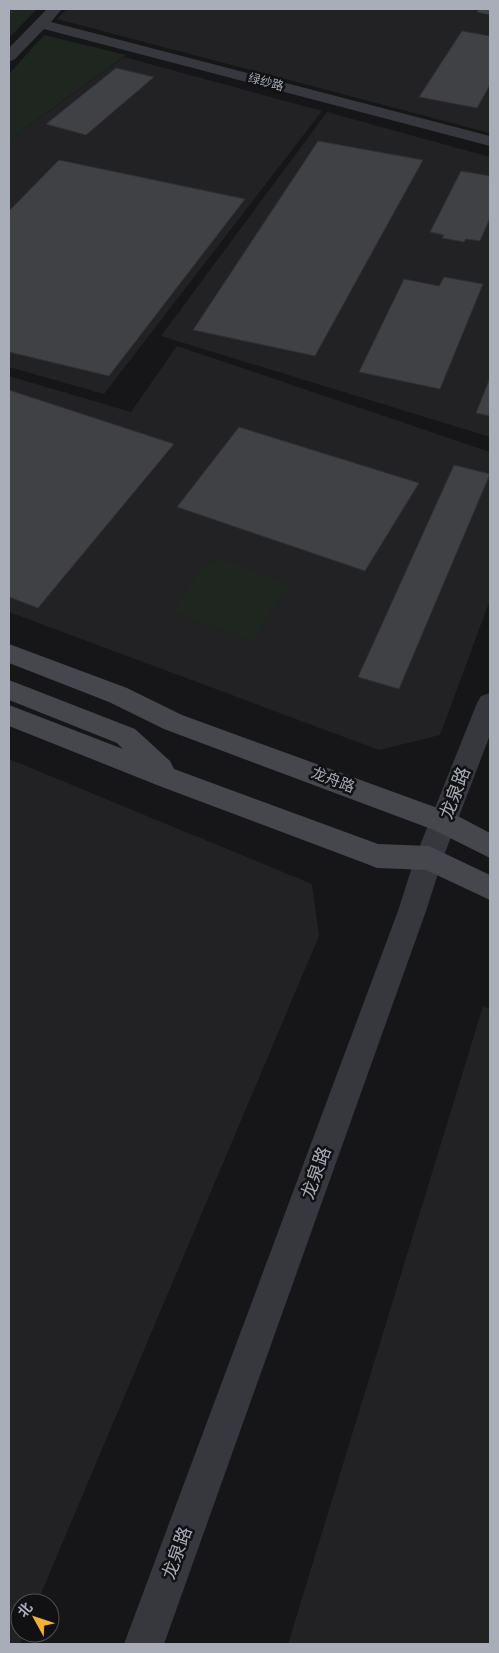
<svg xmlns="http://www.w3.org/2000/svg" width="499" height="1653" viewBox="0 0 499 1653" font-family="'PT Sans Narrow','Noto Sans SC',sans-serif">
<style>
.built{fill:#222225}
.green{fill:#1e261f}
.building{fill:#404145;stroke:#303034}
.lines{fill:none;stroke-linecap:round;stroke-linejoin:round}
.path{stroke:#3d3f44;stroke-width:2;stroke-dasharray:1 2.5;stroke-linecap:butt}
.street{fill:#37383d;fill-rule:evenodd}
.secondary{fill:#45474d;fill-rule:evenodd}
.labels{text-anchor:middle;stroke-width:5;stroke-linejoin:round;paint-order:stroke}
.far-street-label{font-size:12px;fill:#a8adb8;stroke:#111113}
.street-label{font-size:15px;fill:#a8adb8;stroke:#111113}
.near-street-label{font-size:18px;fill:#a8adb8;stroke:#111113}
</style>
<rect width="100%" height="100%" fill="#161618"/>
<path class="built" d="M67,9H490V133L57,19Z
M124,57L322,111L104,394L9,367V140Z
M327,112L490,157V437L161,336Z
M177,346L490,452V600L440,735L379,750L9,612V376L131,412Z
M9,759L312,884L319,936L37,1603H20V1633H24L20,1644H9Z
M483,1006L490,1009V1644H288Z"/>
<path class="green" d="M9,9H37L9,38Z
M44,35L126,55L9,140V74Z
M221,559L289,584L252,640L172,612L201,569Z"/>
<path class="building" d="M479,9H490V15L477,12Z
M462,31L490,36V85L477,108L419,97Z
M116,68L154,77L86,135L46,124Z
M318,141L423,160L315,356L193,330Z
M59,160L245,199L109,376L9,352V211Z
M461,171L490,176V218L480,241L466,239L464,242L442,238L444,235L430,232Z
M444,277L483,284L440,389L359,372L404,279L439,286Z
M490,378V416L476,413Z
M9,390L174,444L38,608L9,597Z
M239,427L419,483L365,571L177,507Z
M454,465L490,474L399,689L358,677Z"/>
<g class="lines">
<path class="path" d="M9,15L15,9"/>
<path class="street" d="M47,9L61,10L51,22L490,136V146L44,29L14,60L9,61V48Z
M490,693V735L443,858L426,911L164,1644H124L398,911L415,858L477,703L481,696Z"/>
<path class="secondary" d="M9,644L127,688L182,715L454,814L490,833V858L434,830L164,729L109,702L9,663Z
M9,680L135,729L170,761L174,769L378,844L429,846L490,875V900L426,870L377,868L367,864L162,787L9,726V705L123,749L117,743L9,700Z"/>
</g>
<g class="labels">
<g class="far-street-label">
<text transform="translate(266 82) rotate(15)" y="4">绿纱路</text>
</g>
<g class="street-label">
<text transform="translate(333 780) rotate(21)" y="5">龙舟路</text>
</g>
<g class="near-street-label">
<text transform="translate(455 793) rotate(-69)" y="6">龙泉路</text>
<text transform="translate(316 1173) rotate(-70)" y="6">龙泉路</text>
<text transform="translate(177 1553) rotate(-70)" y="6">龙泉路</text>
</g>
</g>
<rect width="499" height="1653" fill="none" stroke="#a8adb8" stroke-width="20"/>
<g transform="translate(35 1618) rotate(310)"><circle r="24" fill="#111113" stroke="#4d4f55"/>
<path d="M0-4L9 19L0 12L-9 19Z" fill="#f2b134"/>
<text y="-8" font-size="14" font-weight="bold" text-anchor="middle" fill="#a8adb8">北</text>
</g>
</svg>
